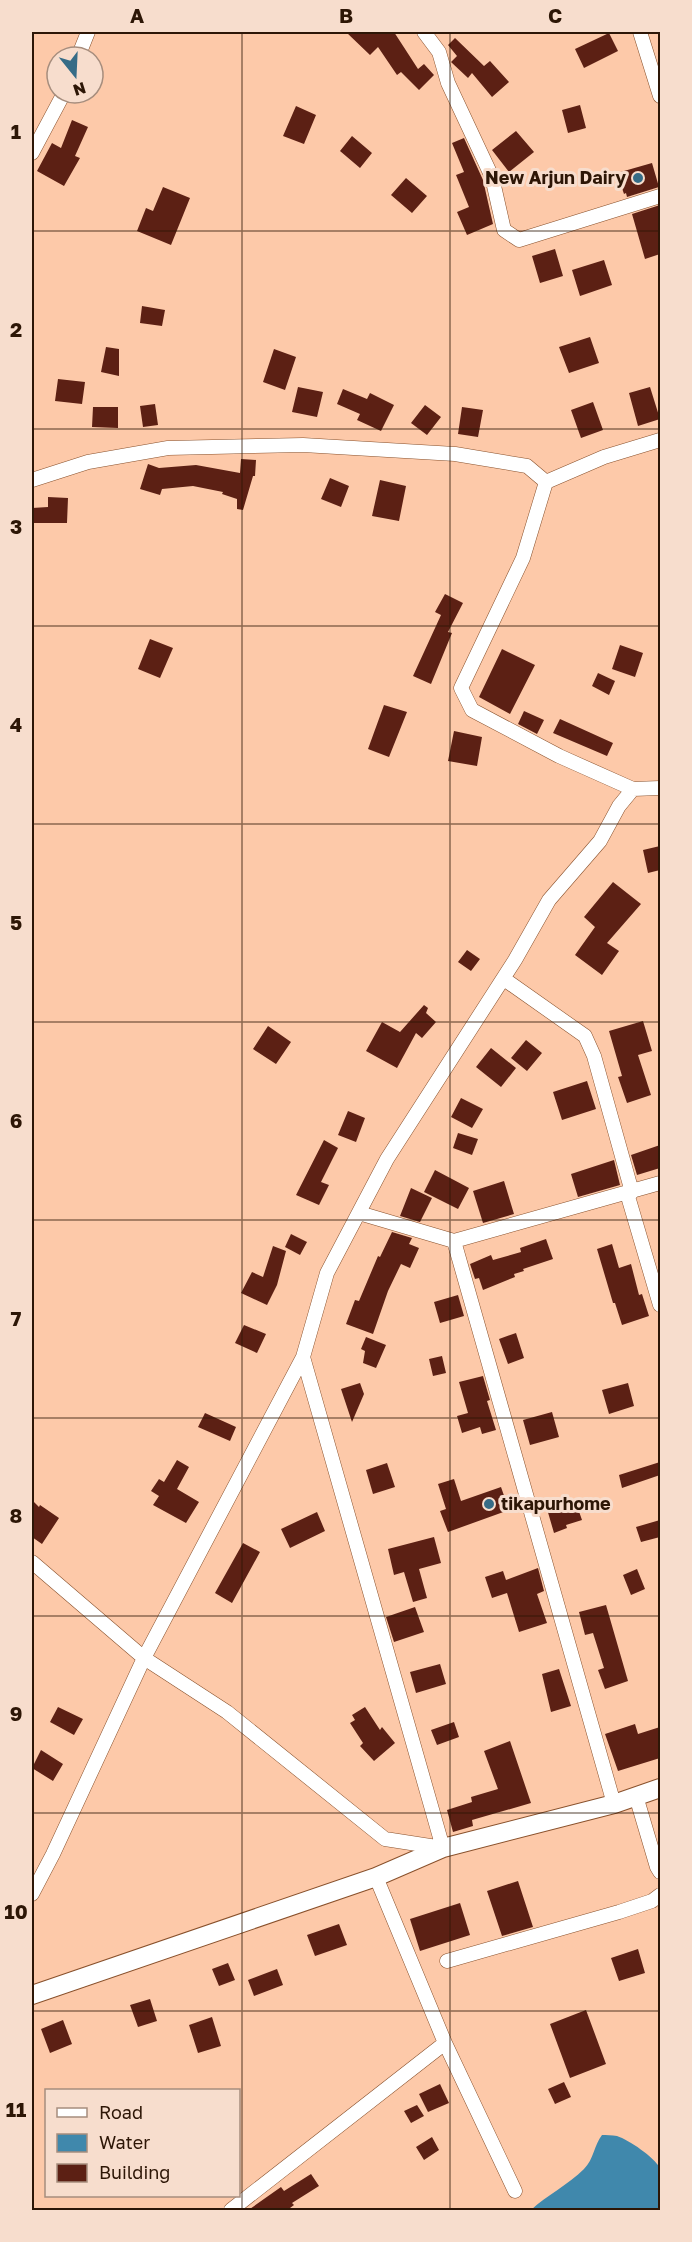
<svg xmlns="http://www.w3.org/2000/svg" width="692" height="2242" viewBox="0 0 692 2242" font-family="'Golos Text',sans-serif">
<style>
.water{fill:#4088ac}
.building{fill:#5c2014}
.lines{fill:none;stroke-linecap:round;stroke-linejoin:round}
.minor-casing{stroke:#89512c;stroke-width:15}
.tertiary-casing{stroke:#89512c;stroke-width:20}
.minor{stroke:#fff;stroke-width:14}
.tertiary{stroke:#fff;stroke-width:18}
.grid{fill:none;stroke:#2d1606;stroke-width:1.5;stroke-opacity:0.55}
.poi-dot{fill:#366c87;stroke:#f7ddcd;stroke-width:2}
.labels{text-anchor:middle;stroke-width:6;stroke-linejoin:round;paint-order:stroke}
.poi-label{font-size:18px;font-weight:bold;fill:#2d1606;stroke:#f7ddcd;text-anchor:end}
.neatline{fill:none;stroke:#2d1606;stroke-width:2}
.grid-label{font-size:20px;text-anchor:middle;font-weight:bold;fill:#2d1606}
</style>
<rect width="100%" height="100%" fill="#fdc9a9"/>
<path class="water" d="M602,2135C606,2135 612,2135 617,2136C629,2140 654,2157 660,2168V2210H531C547,2195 568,2185 584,2169C594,2159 594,2145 602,2135Z"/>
<path class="building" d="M346,32H394L418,69L424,64L434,75L419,90L401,72L397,75L378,47L370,55Z
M609,33L618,51L584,68L575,49Z
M455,38L484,66L490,61L509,82L492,97L472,73L468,78L451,62L457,56L448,45Z
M580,105L586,128L568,133L562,110Z
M296,106L316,115L304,144L283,136Z
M72,120L88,127L75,156L80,158L64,186L37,171L52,143L61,148Z
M516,131L534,152L509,172L492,150Z
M352,136L372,153L360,168L340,151Z
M464,138L483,180L493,224L467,235L457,212L469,207L456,175L464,172L452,143Z
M652,163L659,187L627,197L626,193L624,194L617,173Z
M406,178L427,196L412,213L391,195Z
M163,187L190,198L171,245L137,231L146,208L153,211Z
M660,205V254L645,259L632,214Z
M555,249L563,276L540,283L532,256Z
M604,260L612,285L580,296L572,270Z
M142,306L165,310L162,326L140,323Z
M590,337L599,363L569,373L559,347Z
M106,347L119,349V376L101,372Z
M274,349L296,357L285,390L263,382Z
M58,379L85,382L82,404L55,401Z
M298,387L323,392L317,417L292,412Z
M650,387L660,419L638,426L629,393Z
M343,389L367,399L370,393L394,405L381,431L357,420L360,414L337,404Z
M593,402L603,430L581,438L571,410Z
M155,404L158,425L143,427L140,406Z
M425,405L441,417L427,435L411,423Z
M93,407H118V428L92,427Z
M462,407L483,410L478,437L458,434Z
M241,459L256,460L255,476H253L243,510L237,509V499L222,494L223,492L193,486L162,489L160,495L140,489L148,464L159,468L196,465L240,473Z
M330,478L349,486L341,507L321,499Z
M380,480L406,486L399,521L372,516Z
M48,497L68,498L67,523H32V508L48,507Z
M445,594L463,603L448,632L452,633L431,684L413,676L441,615L435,612Z
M150,639L173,648L160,678L138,669Z
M620,645L643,653L635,677L612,669Z
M502,649L535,665L510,714L479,697Z
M598,673L615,681L609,695L592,686Z
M384,705L407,712L389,757L368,749Z
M524,711L544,720L537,734L518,724Z
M560,719L613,743L607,756L553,733Z
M454,731L482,737L477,766L448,761Z
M660,846V870L648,873L643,850Z
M613,882L641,904L607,943L619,951L602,975L575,955L595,927L584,917Z
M467,950L480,959L471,971L458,962Z
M424,1005L428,1008L426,1013L436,1022L422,1038L416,1033L397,1068L366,1051L382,1022L400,1032Z
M643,1021L652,1051L638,1055L651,1095L627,1103L618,1077L622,1076L609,1031Z
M268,1026L291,1042L276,1064L253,1049Z
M526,1040L542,1053L527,1071L511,1058Z
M491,1048L516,1068L501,1087L476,1067Z
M587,1081L596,1109L562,1120L553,1092Z
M461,1098L483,1109L472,1128L451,1117Z
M348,1111L365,1118L356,1142L338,1135Z
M458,1133L478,1139L472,1155L453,1148Z
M324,1140L338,1148L321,1182L329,1185L319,1205L296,1195Z
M660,1145V1168L637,1175L631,1155Z
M614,1160L620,1185L578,1197L571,1174Z
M435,1170L469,1188L458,1209L424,1192Z
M504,1181L514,1214L483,1223L473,1191Z
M411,1188L432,1198L420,1222L400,1216Z
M392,1232L412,1238L409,1244L419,1248L410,1268L401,1264L388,1291L373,1334L346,1324L355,1300L359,1301L378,1256L380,1257Z
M291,1234L307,1242L300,1255L285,1247Z
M546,1239L553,1259L523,1269L524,1271L514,1274L515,1277L483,1290L479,1278L475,1279L470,1264L491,1255L493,1260L521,1252L520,1248Z
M612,1244L619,1268L631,1264L639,1295L642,1294L649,1316L622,1325L615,1303H613L597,1249Z
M273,1246L286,1251L277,1285L267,1305L241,1293L252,1272L263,1277Z
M458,1295L464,1316L440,1323L434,1302Z
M244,1325L266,1334L257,1353L235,1343Z
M516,1333L524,1358L508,1364L499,1339Z
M366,1337L386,1345L376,1368L363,1363L365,1351L361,1349Z
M442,1356L446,1373L433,1376L429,1359Z
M483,1376L490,1400L487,1401L496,1430L482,1434L480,1427L462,1433L457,1416L468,1413L459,1382Z
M360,1383L364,1394L352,1422L341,1389Z
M628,1383L634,1406L609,1414L602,1390Z
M552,1412L559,1437L530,1445L523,1420Z
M205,1413L236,1427L230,1441L198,1427Z
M177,1460L189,1467L177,1489L199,1502L186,1523L153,1505L159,1496L151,1491L159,1479L164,1482Z
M660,1462V1475L622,1488L619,1475Z
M387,1463L395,1487L373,1494L366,1470Z
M454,1479L461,1501L501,1487L509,1510L448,1532L440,1511L446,1509L438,1484Z
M32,1500L39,1507L40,1505L59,1518L42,1544L32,1537Z
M575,1500L582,1520L566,1525L567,1528L554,1533L547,1509Z
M317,1512L325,1531L290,1548L281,1529Z
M660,1520V1537L641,1542L636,1527Z
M434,1537L441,1563L419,1569L427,1598L413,1602L404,1572L394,1575L388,1549Z
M243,1543L260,1552L232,1603L215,1593Z
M538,1568L544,1591L537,1594L547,1623L519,1632L507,1593L492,1598L485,1577L503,1571L506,1580Z
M637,1569L645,1589L631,1595L623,1575Z
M606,1605L628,1681L605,1689L598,1670L604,1668L593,1633L585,1635L579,1612Z
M415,1607L424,1632L394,1642L386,1617Z
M440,1664L446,1684L416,1693L410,1672Z
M559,1669L571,1706L551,1712L542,1674Z
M58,1707L83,1719L74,1735L50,1722Z
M365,1707L380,1730L382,1727L395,1743L374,1761L360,1746L363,1743L350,1723L355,1720L352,1715Z
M454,1722L459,1737L437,1745L431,1730Z
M635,1724L638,1734L660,1727V1758L618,1771L605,1734Z
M510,1741L531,1803L472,1820L473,1826L453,1832L447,1810L472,1802L471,1797L498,1789L484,1751Z
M41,1750L63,1764L53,1781L32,1768Z
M518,1881L533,1927L502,1936L487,1891Z
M460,1903L470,1935L420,1951L410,1919Z
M339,1924L347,1945L315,1956L307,1935Z
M638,1949L645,1973L619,1981L611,1958Z
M228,1963L235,1980L219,1986L212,1969Z
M277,1969L283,1985L254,1996L248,1980Z
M150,1999L157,2021L138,2027L130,2005Z
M586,2010L606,2064L570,2078L550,2024Z
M212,2017L221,2046L198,2053L189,2025Z
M63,2020L72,2044L50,2053L41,2029Z
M564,2082L571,2097L555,2104L548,2089Z
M440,2084L449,2103L428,2112L419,2094Z
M417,2105L424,2116L411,2123L404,2111Z
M432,2137L439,2150L424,2160L416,2147Z
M311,2174L319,2186L292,2203L294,2205L286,2211H247L281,2187L284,2191Z"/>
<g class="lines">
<g class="minor-casing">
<path id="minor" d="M424,32L439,52L448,83L492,177L504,230L519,240L660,196
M640,32L660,96
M78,57L88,32
M32,153L64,93
M32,480L88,462L168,448L303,445L455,454L527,466L546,482
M633,789L559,756L472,710L461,688L523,558L546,482L604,457L660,440
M504,979L585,1036L594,1056L632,1192
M627,1193L660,1305
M359,1213L454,1241L660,1183
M454,1241L614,1804
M32,1562L144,1658L227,1712L385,1839L443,1848L303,1357
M636,1796L657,1867L660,1872
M376,1877L445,2043L515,2191
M32,1894L53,1854L144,1658L303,1357L327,1273L387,1159L515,960L549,900L600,841L619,806L633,789L660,788
M447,1961L619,1912L652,1901L660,1895
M231,2210L445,2043"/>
</g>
<g class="tertiary-casing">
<path id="tertiary" d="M32,1995L376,1877L443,1848L614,1804L660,1788"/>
</g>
<use href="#minor" class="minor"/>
<use href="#tertiary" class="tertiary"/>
</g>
<path class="grid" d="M242,32V2210M450,32V2210M32,231H660M32,429H660M32,626H660M32,824H660M32,1022H660M32,1220H660M32,1418H660M32,1616H660M32,1813H660M32,2011H660"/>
<g class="poi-dot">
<circle cx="638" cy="178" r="6"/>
<circle cx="489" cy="1504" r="6"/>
</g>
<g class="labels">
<g class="poi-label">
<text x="626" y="184">New Arjun Dairy</text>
<text x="501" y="1510" text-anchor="start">tikapurhome</text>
</g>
</g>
<rect width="692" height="2242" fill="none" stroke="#f7ddcd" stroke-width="66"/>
<rect x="45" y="2089" width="195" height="108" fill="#f7ddcd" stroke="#a68d7d" stroke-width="1.5"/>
<rect x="57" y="2108" width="30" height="9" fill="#ffffff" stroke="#a68d7d" stroke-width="1.5"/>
<text x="99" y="2119" font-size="18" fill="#2d1606">Road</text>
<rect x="57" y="2134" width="30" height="18" fill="#4088ac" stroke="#a68d7d" stroke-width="1.5"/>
<text x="99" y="2149" font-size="18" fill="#2d1606">Water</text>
<rect x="57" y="2164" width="30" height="18" fill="#5c2014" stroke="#a68d7d" stroke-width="1.5"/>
<text x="99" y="2179" font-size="18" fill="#2d1606">Building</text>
<g transform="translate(75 75) rotate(162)"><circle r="28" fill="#f7ddcd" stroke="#a68d7d" stroke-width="1.5"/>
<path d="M0-4.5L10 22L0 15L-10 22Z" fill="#366c87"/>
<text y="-9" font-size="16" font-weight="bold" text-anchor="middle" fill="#2d1606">N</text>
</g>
<rect x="33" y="33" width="626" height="2176" class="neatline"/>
<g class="grid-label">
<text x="137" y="23">A</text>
<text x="346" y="23">B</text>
<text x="555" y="23">C</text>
<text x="16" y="139">1</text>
<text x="16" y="337">2</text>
<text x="16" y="534">3</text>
<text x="16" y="732">4</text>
<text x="16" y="930">5</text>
<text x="16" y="1128">6</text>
<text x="16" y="1326">7</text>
<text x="16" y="1523">8</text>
<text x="16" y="1721">9</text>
<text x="16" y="1919">10</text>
<text x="16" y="2117">11</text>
</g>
</svg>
